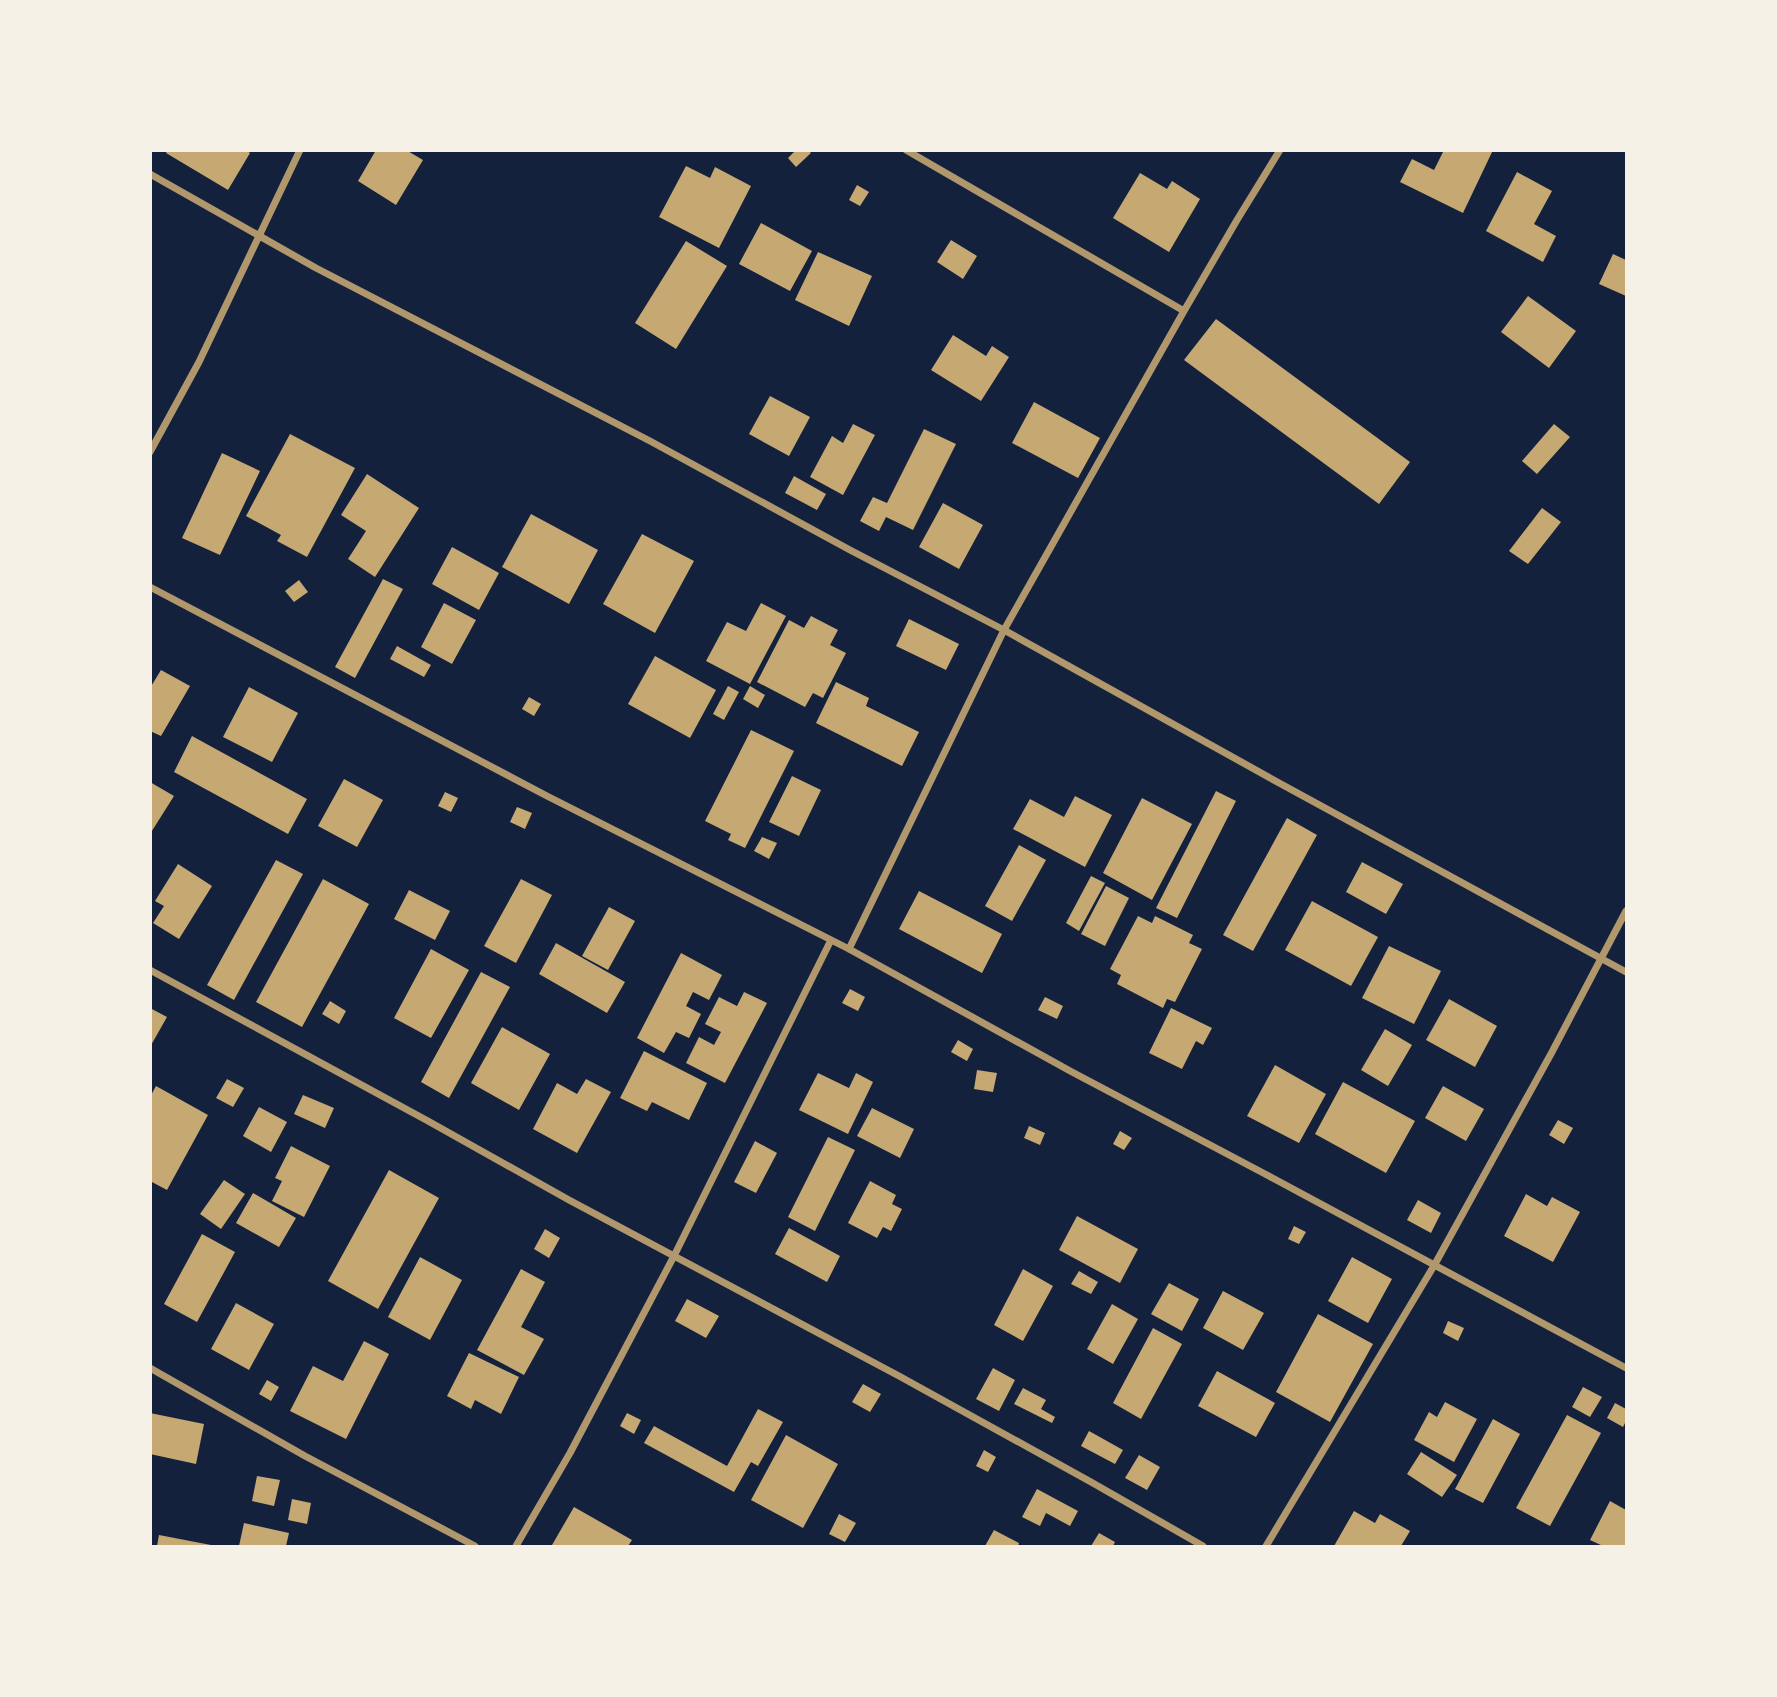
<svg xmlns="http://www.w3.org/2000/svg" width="1777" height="1697" viewBox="0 0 1777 1697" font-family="'PT Sans',sans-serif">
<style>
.building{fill:#c6a872}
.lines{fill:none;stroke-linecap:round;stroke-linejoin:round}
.minor{stroke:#b1986c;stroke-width:7}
</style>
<rect width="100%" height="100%" fill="#14213d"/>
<path class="building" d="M168,150H246L250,153L228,190L166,153Z
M376,150H406L423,160L396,205L358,181Z
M796,150H808L811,153L796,167L788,158Z
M1444,150H1493L1463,213L1400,182L1412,159L1434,170Z
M686,166L710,178L715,167L751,186L719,248L659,217Z
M1517,172L1552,191L1534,224L1556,236L1543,262L1486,231Z
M1140,173L1167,189L1172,181L1200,199L1169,252L1113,218Z
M857,185L869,192L860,206L849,200Z
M761,223L812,251L790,291L739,264Z
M951,240L977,256L963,279L937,262Z
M686,241L727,266L676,349L635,323Z
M818,252L872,276L849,326L795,300Z
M1613,254L1626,260V296L1599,284Z
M1528,296L1576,331L1549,368L1501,332Z
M1216,319L1410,462L1379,504L1184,360Z
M953,335L986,356L992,346L1009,357L981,401L931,370Z
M770,396L810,417L789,456L749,434Z
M1034,402L1100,438L1078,478L1012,443Z
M853,424L875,435L843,495L810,477L832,436L843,443Z
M1554,424L1570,437L1537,474L1522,461Z
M924,429L956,444L913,530L886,517L879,531L860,521L873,497L887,503Z
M290,434L355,468L307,557L277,541L281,535L246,516Z
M222,453L260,471L220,555L182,538Z
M367,474L419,508L375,577L348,559L366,531L341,515Z
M794,476L826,494L817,510L785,493Z
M943,503L983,525L959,569L919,547Z
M1542,508L1561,522L1528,564L1509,551Z
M531,514L598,550L569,604L502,567Z
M642,534L694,561L655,633L603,604Z
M452,547L499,573L479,610L432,584Z
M383,579L403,589L355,678L335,667Z
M299,580L308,592L294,602L285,591Z
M444,603L476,620L452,664L421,647Z
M761,603L786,616L750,684L706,661L727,622L746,631Z
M811,616L838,630L830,645L846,653L823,698L813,693L805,707L757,682L789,620L804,628Z
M909,619L959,644L946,670L896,646Z
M397,646L431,665L424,677L390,659Z
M655,656L716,690L690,738L628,704Z
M161,670L190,686L161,736L150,731V688Z
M836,682L869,698L866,706L919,732L902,766L816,723Z
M728,686L739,692L724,720L713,714Z
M750,686L765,695L758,708L743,699Z
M249,687L298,713L272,762L223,737Z
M529,697L541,704L534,716L522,709Z
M751,730L794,751L745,848L728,840L731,834L705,821Z
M192,736L307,799L288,834L174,772Z
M792,776L821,790L799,836L769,822Z
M344,779L383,800L357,847L318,826Z
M150,782L174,796L150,834Z
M1216,791L1236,801L1177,918L1156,908Z
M445,792L458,798L451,812L438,806Z
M1075,796L1112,815L1085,867L1013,829L1030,799L1064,817Z
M1142,798L1192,824L1152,900L1103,873Z
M517,807L532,813L525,829L510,822Z
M1287,818L1317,835L1253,951L1223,935Z
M762,837L777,843L769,859L754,851Z
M1019,845L1046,860L1012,921L985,906Z
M276,860L303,874L234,1000L207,985Z
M1362,862L1403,884L1386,914L1346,892Z
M178,864L212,886L179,939L153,923L164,906L155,901Z
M1091,876L1105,883L1079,931L1066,923Z
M323,879L369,904L302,1027L256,1002Z
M521,879L552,895L516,963L484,946Z
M1106,886L1129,898L1105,946L1081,934Z
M409,890L450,911L435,940L394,919Z
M919,891L1002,934L982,973L899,929Z
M1312,901L1378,937L1351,986L1285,950Z
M609,907L635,921L608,970L582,956Z
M1138,916L1152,923L1155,916L1193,935L1189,943L1202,949L1175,1002L1167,999L1163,1008L1117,984L1121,975L1110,969Z
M556,943L625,982L607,1013L539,974Z
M1389,946L1441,971L1414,1024L1362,998Z
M431,949L469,970L431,1038L394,1018Z
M681,953L722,975L709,1000L693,992L686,1006L701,1014L689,1038L676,1032L664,1053L637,1038Z
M481,972L510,987L449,1098L421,1082Z
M850,989L865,997L858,1011L842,1003Z
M744,992L767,1003L725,1083L686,1063L699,1037L714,1045L721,1032L705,1024L719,997L737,1006Z
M1045,997L1063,1006L1057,1019L1038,1010Z
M1449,999L1497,1026L1475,1067L1426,1040Z
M330,1001L346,1011L339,1024L322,1014Z
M150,1008L167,1017L150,1047Z
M1171,1008L1212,1028L1203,1045L1196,1041L1182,1069L1149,1053Z
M502,1027L550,1054L519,1110L471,1083Z
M1385,1029L1412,1045L1388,1086L1361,1070Z
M958,1040L973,1049L967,1061L951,1052Z
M644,1051L707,1083L689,1120L652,1102L647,1111L620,1098Z
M1275,1065L1326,1094L1299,1143L1247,1116Z
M977,1070L997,1073L993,1092L974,1089Z
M818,1073L849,1088L856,1073L873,1082L848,1134L799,1110Z
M227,1079L244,1088L233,1107L216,1098Z
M586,1079L611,1092L577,1153L533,1129L557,1083L577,1094Z
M1343,1082L1415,1121L1386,1173L1315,1134Z
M156,1086L208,1115L167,1190L150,1181V1097Z
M1443,1086L1484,1109L1466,1141L1425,1118Z
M303,1095L334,1108L325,1128L294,1114Z
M259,1107L287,1122L271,1152L243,1136Z
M872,1108L914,1129L900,1158L857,1136Z
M1558,1120L1573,1128L1564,1144L1549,1135Z
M1029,1126L1045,1133L1040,1145L1024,1138Z
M1120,1131L1132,1138L1124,1150L1113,1144Z
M828,1137L855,1150L815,1231L788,1217Z
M755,1141L777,1153L756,1193L734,1182Z
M291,1146L330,1166L304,1217L272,1201L282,1181L275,1178Z
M389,1170L439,1198L378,1309L328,1281Z
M224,1180L245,1194L221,1229L200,1214Z
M870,1181L896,1195L892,1204L902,1209L891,1231L883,1227L877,1238L848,1223Z
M253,1193L296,1218L279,1247L236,1223Z
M1526,1194L1547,1206L1552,1197L1580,1212L1553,1262L1504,1236Z
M1418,1200L1441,1213L1431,1233L1407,1220Z
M1077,1216L1138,1249L1120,1283L1059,1250Z
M1294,1226L1306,1232L1299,1244L1288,1239Z
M789,1228L840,1256L827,1282L775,1254Z
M545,1229L560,1238L549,1258L534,1249Z
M202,1234L235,1252L197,1322L164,1304Z
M420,1257L462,1280L430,1340L388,1317Z
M1352,1257L1392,1279L1368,1323L1328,1301Z
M521,1269L545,1282L521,1327L544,1339L524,1375L477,1350Z
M1023,1269L1053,1286L1023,1341L994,1325Z
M1079,1271L1098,1282L1091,1294L1071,1284Z
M1169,1283L1199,1299L1182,1331L1151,1314Z
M1223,1291L1264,1313L1243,1350L1203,1328Z
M687,1299L719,1316L706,1338L675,1321Z
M236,1303L274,1324L249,1370L211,1349Z
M1112,1304L1138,1319L1113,1364L1087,1349Z
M1318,1314L1373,1344L1330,1422L1276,1392Z
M1448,1321L1464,1328L1458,1341L1443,1333Z
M1153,1328L1182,1344L1141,1419L1113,1403Z
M364,1341L389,1354L346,1439L290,1411L313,1366L343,1381Z
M469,1353L519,1377L501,1414L475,1400L471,1409L447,1396Z
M993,1368L1015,1380L999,1411L976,1399Z
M1217,1371L1275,1403L1256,1437L1198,1406Z
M267,1380L279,1387L271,1401L259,1394Z
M863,1384L881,1394L870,1412L852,1402Z
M1583,1387L1602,1397L1590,1417L1572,1407Z
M1023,1388L1046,1400L1041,1409L1055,1417L1052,1423L1014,1404Z
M1445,1402L1477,1419L1454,1462L1414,1440L1429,1412L1437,1417Z
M1615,1403L1626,1409V1421L1623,1427L1607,1418Z
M758,1409L783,1422L758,1466L751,1462L734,1492L644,1443L654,1426L727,1466Z
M150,1413L204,1424L196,1464L150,1454Z
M627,1413L641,1420L634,1434L620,1426Z
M1567,1415L1601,1433L1550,1526L1516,1508Z
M1493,1419L1520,1434L1483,1503L1455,1489Z
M1089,1431L1123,1450L1115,1464L1081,1446Z
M786,1435L838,1464L803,1528L751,1500Z
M984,1450L996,1457L988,1472L976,1466Z
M1421,1452L1457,1475L1442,1497L1407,1474Z
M1139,1455L1160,1467L1147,1490L1125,1478Z
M257,1476L280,1480L274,1506L252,1501Z
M1037,1489L1078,1511L1070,1526L1046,1513L1040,1526L1022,1517Z
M292,1499L311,1503L307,1524L288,1520Z
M1610,1501L1626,1510V1546H1603L1590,1540Z
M574,1507L632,1540L628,1546H555L552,1545Z
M1354,1511L1375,1523L1380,1514L1410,1531L1401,1546H1334Z
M839,1514L856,1523L845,1542L829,1534Z
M244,1523L289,1533L286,1546H239Z
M994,1530L1019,1543L1018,1546H985Z
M1099,1533L1115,1542L1113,1546H1091Z
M159,1535L211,1545V1546H157Z"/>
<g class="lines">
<path class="minor" d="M906,150L1184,311
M150,174L316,268L650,441L850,550L1004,630L1281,784L1626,972
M150,452L199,362L300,150
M150,587L547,796L849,949L1072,1072L1267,1175L1626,1368
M849,949L1004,630L1184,311L1237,220L1280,150
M150,970L428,1121L569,1200L899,1376L1091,1482L1203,1546
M150,1368L305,1456L475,1546
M516,1546L570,1453L674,1256L831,940
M1266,1546L1435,1264L1552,1052L1626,911"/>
</g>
<rect width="1777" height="1697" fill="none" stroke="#f6f1e7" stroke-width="304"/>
</svg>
